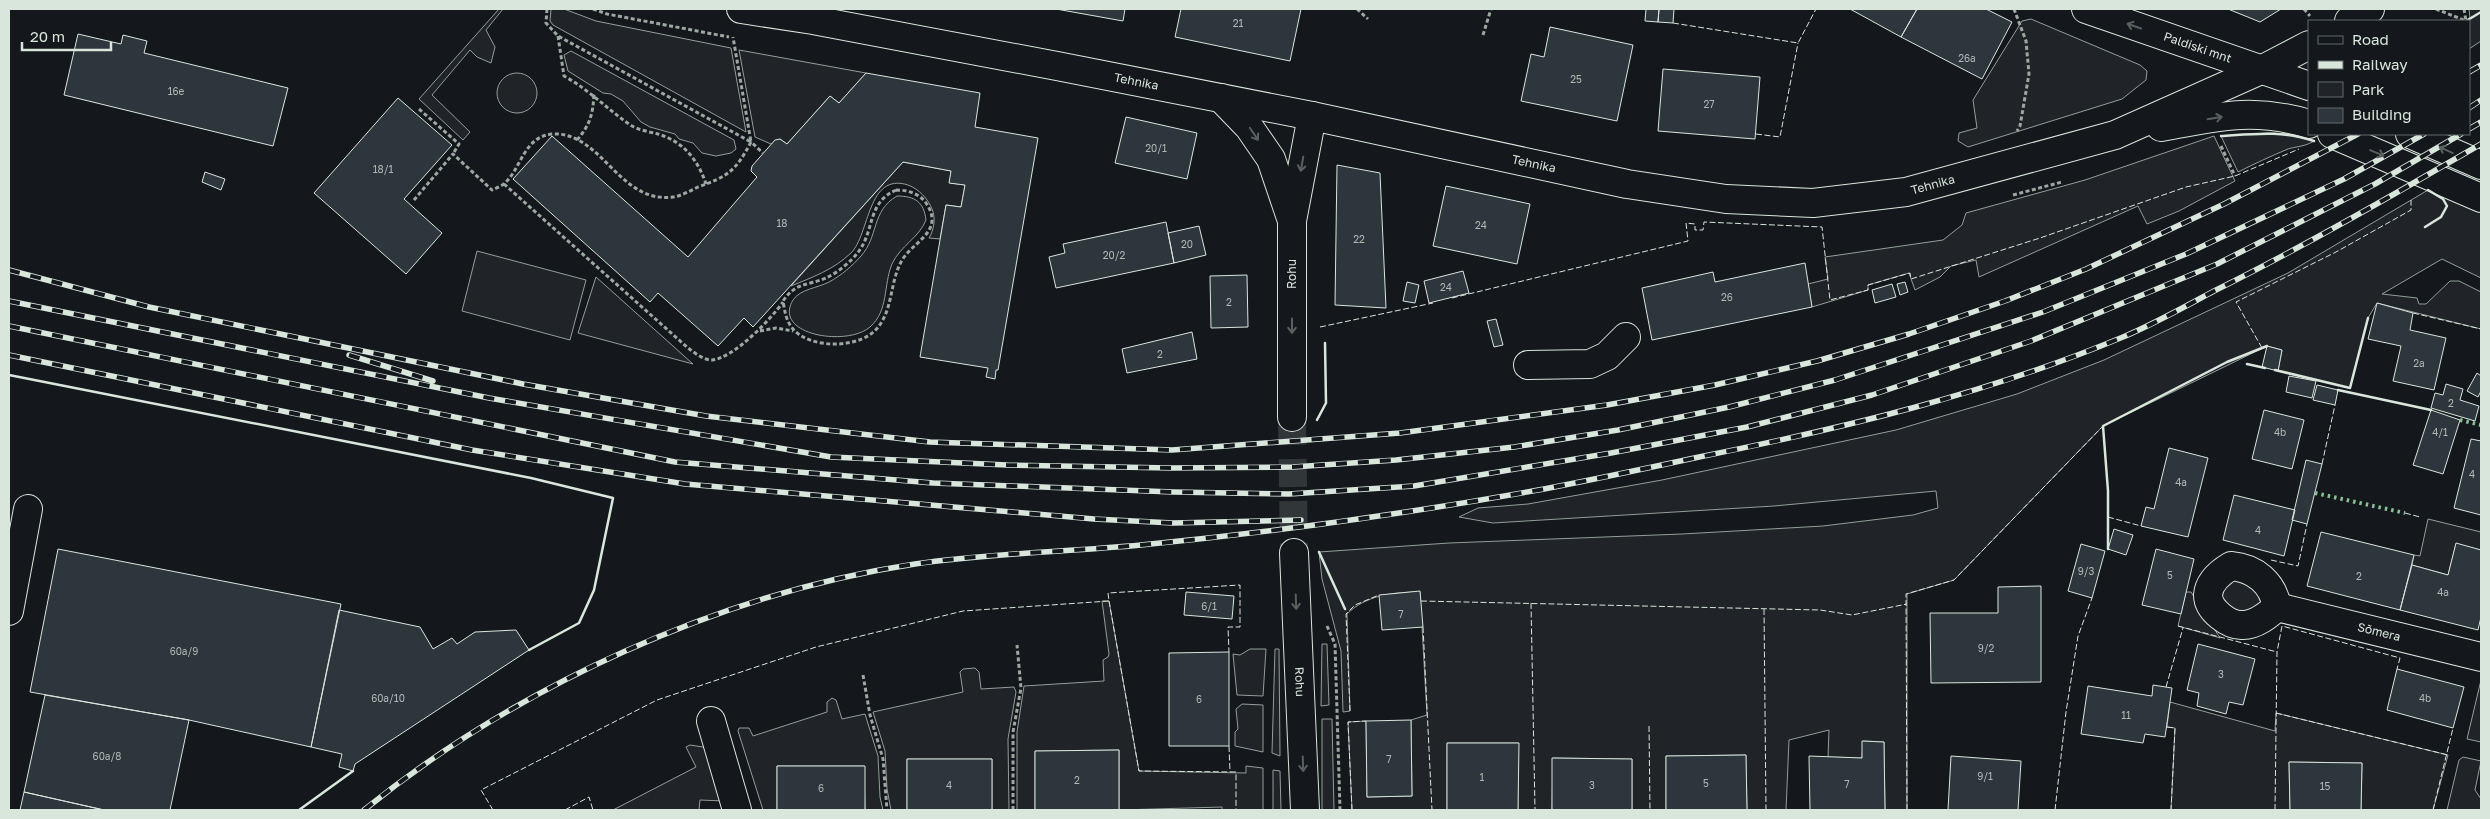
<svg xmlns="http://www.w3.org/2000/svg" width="2490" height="819" viewBox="0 0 2490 819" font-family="'Golos Text',sans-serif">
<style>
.green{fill:#202428;stroke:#939e99}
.building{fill:#2c363c;stroke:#d8e6dc}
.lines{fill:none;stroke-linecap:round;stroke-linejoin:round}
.minor-tunnel{stroke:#313739;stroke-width:28;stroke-dasharray:28 14;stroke-linecap:butt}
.minor-casing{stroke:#d8e6dc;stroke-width:30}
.major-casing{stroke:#d8e6dc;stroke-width:30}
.path{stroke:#9da8a2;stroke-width:3;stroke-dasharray:4 2.5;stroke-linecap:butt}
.minor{stroke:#14181c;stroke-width:28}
.major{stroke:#14181c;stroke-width:28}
.rail-casing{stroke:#d8e6dc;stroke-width:5.5}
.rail{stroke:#14181c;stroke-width:4;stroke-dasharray:11;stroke-linecap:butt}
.hedge{stroke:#8ac095;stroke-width:4;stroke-dasharray:2.5 4;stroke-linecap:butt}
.fence{stroke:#d8e6dc;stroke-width:1;stroke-dasharray:6 2.5;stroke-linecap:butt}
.wall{stroke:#d8e6dc;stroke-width:2.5}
.oneway{stroke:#59605f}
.labels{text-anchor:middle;stroke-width:4;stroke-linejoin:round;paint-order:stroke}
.number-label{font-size:10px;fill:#adbab4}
.street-label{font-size:12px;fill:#d8e6dc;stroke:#14181c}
</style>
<rect width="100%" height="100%" fill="#14181c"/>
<path class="green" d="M499,9H503L486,30L495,47L491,63L477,57L470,50L432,95L470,132L463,140L419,99Z
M551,9H564L596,21L731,48L746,132L553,25L550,21Z
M2469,9H2481V41L2469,49V21H2465L2470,18Z
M2031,19L2140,65L2147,71L2146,80L2122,99L1968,147L1958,141L1959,133L1977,128L1973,100L2022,21Z
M739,50L866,73L839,103L830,96L787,144L780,139L771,144L755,137Z
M571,51L734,140L736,149L731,153L716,156L702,153L693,143L679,139L675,134L650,127L641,122L623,101L611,94L603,93L568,71L564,55Z
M497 93a20 20 0 1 1 40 0a20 20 0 1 1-40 0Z
M2268,133L2290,134L2314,141C2304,147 2298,146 2288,149C2271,156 2254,164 2238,172L2221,136Z
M2214,136L2235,181L2179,211L2147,224L2138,206L1979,277L1976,260L1951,266L1940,277L1915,290L1909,273L1868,285V290L1812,307L1808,284L1828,279L1825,257L1943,240L1962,225L1966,213L2085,180Z
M903,162L951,171L950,183L965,185L961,207L946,205L940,239L929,238C934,230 936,218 932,209C928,199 919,189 908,185C867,172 870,234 851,253C833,270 813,277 791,286Z
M2428,190L2481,209V278L2442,259L2382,294L2417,298L2419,304H2426L2450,281H2459L2481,292V329L2377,303L2368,318L2350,388L2278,371L2282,350L2267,346L2103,426L1954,580L1907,594V810H1885L1884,742L1863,741L1862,758L1828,757L1829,730L1789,740L1786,810H1747L1746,755L1666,756V810H1632V759L1553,758L1552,810H1518V743H1447V810H1352L1348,722L1366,721L1367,797L1412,796L1411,720L1427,715L1420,592C1394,592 1366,595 1347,614L1350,711L1343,712L1341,651L1322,579L1319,552L1449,543L1682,534L1823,526L1913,515L1938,508L1936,491L1774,506L1493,523L1459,517L1478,508L1528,504L1662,480L1896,430L2017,394L2104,360L2288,273Z
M897,196C915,196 924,202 926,220C919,238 900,246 892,264C883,286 889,310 870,327C847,347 772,335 793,300C800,289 818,288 829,282C842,275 852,266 861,256C879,236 871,211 897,196Z
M477,251L586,280L570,340L462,311Z
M596,277L693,364L578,333Z
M2428,519L2481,532V550L2456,544L2448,575L2412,565L2414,555L2420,556Z
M2240,578L2260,593L2263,607L2239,613L2221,602V593L2226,581Z
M2186,592H2191L2220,638L2178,626Z
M1102,601H1109L1139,771L1246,773V766L1263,768V810H1222V807L1119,810V750L1035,751V810H1017V732L1024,686L1104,681L1103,660L1108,657L1109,654Z
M1322,644H1327L1329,705L1321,706Z
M1250,649H1266L1263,696L1237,695L1233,654L1240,655Z
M1275,649H1279L1280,756L1272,753Z
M975,668L979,672L981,689L1014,687L1016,692L1008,739L1009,810H992V759H907V810H891L887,789L885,751L873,712L963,692L960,672L963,669Z
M2481,680V742L2467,739Z
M832,698L836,700L842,719L865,714L878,756L880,797L883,810H865L864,766H777V810H763L738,731L739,728H749L753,736L827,712V702Z
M2170,702L2275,731L2276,713L2448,755L2433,810H2361L2362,763L2289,762L2290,810H2171L2175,728L2167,727Z
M1242,704L1263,705V752L1235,746V732L1238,729L1236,709Z
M1322,719H1332L1334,810H1322Z
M690,745L703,747L707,751L724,801L700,800L699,810H613L696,767L686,747Z
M2463,757L2481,761L2475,790L2481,799V810H2447L2459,760Z
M1273,770L1280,771L1281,810H1273Z"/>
<path class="building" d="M1056,9H1125L1123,21Z
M1181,9H1301L1290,61L1175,37Z
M1646,9H1659L1658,22L1645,21Z
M1659,9H1674L1673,23L1658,22Z
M1850,9H1917L1901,37Z
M1917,9H1986L2012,22L1982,79L1901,37Z
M2228,9H2281L2260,22Z
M1550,27L1633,45L1617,121L1521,101L1531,54L1544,57Z
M78,34L121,44L123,35L147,41L144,53L288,88L273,146L64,95Z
M1663,69L1760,77L1755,139L1658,131Z
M866,73L980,93L975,127L1038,138L998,370H996L995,379L986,377L988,368L920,357L946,205L961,207L965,185L949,183L951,171L903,162L753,327L744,318L718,346L658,293L650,302L513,179L552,136L688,257L757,177L751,171L752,166L775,140L780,139L787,144L830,96L839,103Z
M398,98L452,145L404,199L442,233L406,274L314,193Z
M1126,117L1197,133L1187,179L1115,163Z
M1337,165L1380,173L1386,308L1335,305Z
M205,172L225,179L221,190L202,182Z
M1446,186L1530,204L1517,264L1433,246Z
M1166,222L1174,263L1056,288L1049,257L1065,253L1063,244Z
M1199,226L1206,255L1174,263L1168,233Z
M1805,263L1812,307L1652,340L1642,288L1713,272L1715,282Z
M1463,271L1469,293L1429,303L1424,281Z
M1247,275L1248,327L1211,328L1210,276Z
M1407,282L1419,285L1415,303L1403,301Z
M1905,282L1908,292L1900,295L1897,284Z
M1892,284L1896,297L1875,303L1872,290Z
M2377,303L2413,313L2410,330L2446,338L2434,390L2393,381L2401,346L2368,339Z
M1496,319L1503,345L1494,347L1487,321Z
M1192,332L1197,359L1127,373L1122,349Z
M2267,346L2282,350L2278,371L2262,367Z
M2477,373L2481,376V391L2478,397L2467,391Z
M2289,376L2316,381L2312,398L2286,392Z
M2446,384L2463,389L2460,400L2479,406L2475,421L2431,408L2435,393L2443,395Z
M2317,385L2338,390L2335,405L2313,400Z
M2264,410L2304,420L2292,469L2252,459Z
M2431,410L2460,420L2443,474L2413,465Z
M2471,439L2481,441V515L2454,508Z
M2169,448L2208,458L2188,537L2141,526L2146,507L2154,509Z
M2306,460L2322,464L2307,524L2292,520Z
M2234,495L2295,510L2284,556L2223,540Z
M2114,529L2133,535L2126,555L2108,549Z
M2321,532L2414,555L2400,610L2307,586Z
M2456,543L2481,550V617L2478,630L2400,610L2412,565L2448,575Z
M2081,544L2105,551L2092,598L2068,591Z
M58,549L341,604L311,747L189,720L30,692Z
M2156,549L2194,559L2181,614L2142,605Z
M2041,586V682L1931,683L1930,613H1998V587Z
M1420,591L1423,627L1382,630L1379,595Z
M1186,592L1234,596L1232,619L1184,615Z
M339,610L420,627L433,649L452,638L457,644L475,632L516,630L529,650L355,764L353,771L339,767L342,754L311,747Z
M2198,644L2255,659L2243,705L2229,702L2226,714L2197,706L2199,693L2187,690Z
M1229,652V746H1169V653Z
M2397,669L2464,687L2453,728L2387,710Z
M2153,685L2172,688L2165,737L2145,734L2143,743L2081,734L2088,686L2152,696Z
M45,695L189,720L170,810H104L24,792Z
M1411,720L1412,796L1367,797L1366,721Z
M1862,741L1884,742L1885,810H1810L1809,756L1862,758Z
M1447,743H1519L1518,810H1447Z
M1119,750V810H1035V751Z
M1746,755L1747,810H1666V756Z
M1951,756L2021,761L2018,810H1948Z
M1552,758L1632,759V810H1552Z
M907,759H992V810H907Z
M2289,762L2362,763L2361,810H2290Z
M777,766H865V810H777Z
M24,792L104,810H20Z"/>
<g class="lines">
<path class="minor-tunnel" d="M1292,417L1294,553"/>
<g class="minor-casing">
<g id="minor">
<path id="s1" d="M741,9L813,20L1057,66L1312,116L1627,184L1726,199L1813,203L1906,192L2115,135L2263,69"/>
<path d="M1221,98L1249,127L1271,159L1291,218"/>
<path d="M2161,127C2216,117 2253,107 2309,124"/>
<path d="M2332,134L2481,198"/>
<path d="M1528,365L1590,364L1607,356L1626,337"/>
<path d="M1292,417V221L1312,116"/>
<path id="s2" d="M1294,553L1305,810"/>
<path d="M2231,566C2255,568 2273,583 2277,607C2268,615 2256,625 2243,625C2229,626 2208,610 2208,595C2209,581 2221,572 2231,566Z"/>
<path id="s3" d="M2277,607L2481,657"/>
<path d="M9,611L28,509"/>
<path d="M711,721L737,810"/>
</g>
</g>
<g class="major-casing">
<g id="major">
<path id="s4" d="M2086,9L2309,86"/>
<path d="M2349,21L2370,9"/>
<path d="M2263,69L2309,45"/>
<path d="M2410,134L2481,165"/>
</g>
</g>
<path class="path" d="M547,9L546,23L558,36L751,142L733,37
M593,9L607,14L729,37
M1357,9L1368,19
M2014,9L2026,41L2029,74L2020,126L2017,131
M2304,9L2310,16
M2436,9L2466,21
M2464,9L2466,21
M1483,35L1491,9
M558,36L564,76C591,91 609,111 632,126C639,130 650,132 658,134C684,142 698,160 706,184
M419,109L459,144L453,154
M577,140C590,125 593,114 594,94
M2221,146L2235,176
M504,184L688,348C695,353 703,360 712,360C734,358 771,319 783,302
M896,190C907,190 919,193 926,203C946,232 911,242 901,262C890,283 893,307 879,326C863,349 811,350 793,329C786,321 785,312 783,301C796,282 807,286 826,278C837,273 852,261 859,251C875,229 867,203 896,190Z
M2013,195L2062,182
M414,200L453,154L492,190C496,188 502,186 505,183C522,167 524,136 553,134C602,132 619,204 673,197C681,196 690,191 698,187C728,176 735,172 751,142L763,153
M760,331L776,328L793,331
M1327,626L1335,644L1340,810
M863,675L870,715L883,759L887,810
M1013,810V732L1021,688L1017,645"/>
<use href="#minor" class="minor"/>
<use href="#major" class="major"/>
<g class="rail-casing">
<path id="rail" d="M2469,72L2481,65
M2469,108L2481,100
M2469,129L2481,122
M9,270L149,307L290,336L523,384L706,416L930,442L1172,450L1400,433L1607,405L1715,385L1817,361L1909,334L2005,301L2086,269L2224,204L2358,134
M9,301L489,398L831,457L1007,465L1171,468L1293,467L1396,460L1514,447L1618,430L1729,407L1835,380L2043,312L2186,254L2344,179L2424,134
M9,326L675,462L933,483L1173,492L1289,494L1414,486L1611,453L1747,427L1872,395L2031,341L2217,264L2375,184L2461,134
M9,355L472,450L685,484L1094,519L1173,523L1301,520
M349,355L433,381
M364,810C516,687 721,593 915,564C990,553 1066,552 1141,545C1276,532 1411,513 1544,489C1596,479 1648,468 1699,457C1844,428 1986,394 2123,337C2154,324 2184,307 2214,291C2305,246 2393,195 2481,144"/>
</g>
<use href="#rail" class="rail"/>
<path class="hedge" d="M2460,420L2481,425
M2315,493L2405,513"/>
<path class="fence" d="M1673,23L1798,43L1816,9
M1756,134L1780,137L1798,43
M1452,298L1688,241L1686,223L1695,224V230H1703L1704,222L1822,227L1830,300L1868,290V285L1910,273L1911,279L2040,238L2186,187L2235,176L2299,149
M2413,313L2481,329
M1320,327L1433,303
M2262,348L2236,302L2336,252L2411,210V200
M2322,464L2335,405
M2405,513L2420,517
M2108,517L2141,526
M2271,560L2298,566L2307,524
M1109,601L1139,771L1236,772V810
M1421,601L1820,610L1852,615L1907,604
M1531,603L1535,810
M1764,609L1766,810
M2178,626L2277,652
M1423,627L1432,810
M2166,687L2183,628
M1350,711L1346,614L1355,605L1379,595
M2276,713L2448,755
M1649,726L1650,810
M2167,727L2175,728L2171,810
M1229,746L1230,772
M493,810L481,790L657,700L816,647L963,611L1109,601L1108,593L1240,585V627H1228L1229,652
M565,810L589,797L593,810
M1352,810L1348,722L1366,721
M1907,810L1906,594L1954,580L2103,426
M2055,810L2066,712L2078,636L2092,598
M2275,810L2277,652L2282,626L2400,658L2397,669
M2433,810L2453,728"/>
<path class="wall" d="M2466,21L2481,12
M2221,136C2253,134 2283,130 2314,141
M2425,227L2441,217L2447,206L2443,199L2428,190
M2247,364L2265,368
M2275,370L2350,388L2368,318
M9,375L531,478L613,498L594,590L579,623L529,650
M2338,390L2431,410
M1317,420L1326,403L1325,343
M2108,549V491L2103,426L2227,362L2267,346
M1319,552L1345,609
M299,810L353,771"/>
</g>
<defs><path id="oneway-shaft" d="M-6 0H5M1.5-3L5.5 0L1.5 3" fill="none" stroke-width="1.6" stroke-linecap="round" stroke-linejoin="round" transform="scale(1.25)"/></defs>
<g class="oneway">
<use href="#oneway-shaft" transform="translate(2134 26) rotate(-161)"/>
<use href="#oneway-shaft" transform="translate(2215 118) rotate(-9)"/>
<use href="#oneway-shaft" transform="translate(1254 134) rotate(56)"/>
<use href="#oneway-shaft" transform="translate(2446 150) rotate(-156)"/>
<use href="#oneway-shaft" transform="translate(2377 153) rotate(23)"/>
<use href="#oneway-shaft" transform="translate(1302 164) rotate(100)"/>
<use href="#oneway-shaft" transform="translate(1292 326) rotate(90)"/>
<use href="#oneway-shaft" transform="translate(1296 602) rotate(88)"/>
<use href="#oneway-shaft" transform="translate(1303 764) rotate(88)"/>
</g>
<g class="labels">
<g class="number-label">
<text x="1238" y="27">21</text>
<text x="1967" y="62">26a</text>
<text x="1576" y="83">25</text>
<text x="176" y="95">16e</text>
<text x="1709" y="108">27</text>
<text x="1156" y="152">20/1</text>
<text x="383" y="173">18/1</text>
<text x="782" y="227">18</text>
<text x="1481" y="229">24</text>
<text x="1359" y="243">22</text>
<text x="1187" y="248">20</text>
<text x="1114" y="259">20/2</text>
<text x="1446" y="291">24</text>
<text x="1727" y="301">26</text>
<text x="1229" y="306">2</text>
<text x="1160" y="358">2</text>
<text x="2419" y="367">2a</text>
<text x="2451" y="407">2</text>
<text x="2280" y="436">4b</text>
<text x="2440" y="436">4/1</text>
<text x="2472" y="478">4</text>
<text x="2181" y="486">4a</text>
<text x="2258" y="534">4</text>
<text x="2086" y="575">9/3</text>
<text x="2170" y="579">5</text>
<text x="2359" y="580">2</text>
<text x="2443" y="596">4a</text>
<text x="1209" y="610">6/1</text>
<text x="1401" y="618">7</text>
<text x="1986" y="652">9/2</text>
<text x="184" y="655">60a/9</text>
<text x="2221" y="678">3</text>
<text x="388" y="702">60a/10</text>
<text x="2425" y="702">4b</text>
<text x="1199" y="703">6</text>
<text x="2126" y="719">11</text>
<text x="107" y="760">60a/8</text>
<text x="1389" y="763">7</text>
<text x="1985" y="780">9/1</text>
<text x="1482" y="781">1</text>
<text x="1077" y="784">2</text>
<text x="1706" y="787">5</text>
<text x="1847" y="788">7</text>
<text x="949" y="789">4</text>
<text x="1592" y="789">3</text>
<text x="2325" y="790">15</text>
<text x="821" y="792">6</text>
</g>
<g class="street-label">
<text dy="4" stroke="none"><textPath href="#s4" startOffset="118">Paldiski mnt</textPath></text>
<text dy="4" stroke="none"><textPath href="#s1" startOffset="402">Tehnika</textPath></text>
<text dy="4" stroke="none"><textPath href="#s1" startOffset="808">Tehnika</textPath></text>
<text dy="4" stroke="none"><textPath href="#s1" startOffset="1212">Tehnika</textPath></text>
<text transform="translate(1292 274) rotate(-90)" y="4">Rohu</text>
<text dy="4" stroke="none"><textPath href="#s3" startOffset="105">Sõmera</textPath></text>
<text dy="4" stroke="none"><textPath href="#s2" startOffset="129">Rohu</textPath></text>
</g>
</g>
<rect width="2490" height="819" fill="none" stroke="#d8e6dc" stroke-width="20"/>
<rect x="2308" y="20" width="162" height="115" fill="#14181c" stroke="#626a69"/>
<rect x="2318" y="36" width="25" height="8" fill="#14181c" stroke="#626a69"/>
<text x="2352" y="45" font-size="15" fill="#d8e6dc">Road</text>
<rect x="2318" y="61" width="25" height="8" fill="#d8e6dc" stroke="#626a69"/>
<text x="2352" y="70" font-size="15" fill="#d8e6dc">Railway</text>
<rect x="2318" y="82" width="25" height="15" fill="#202428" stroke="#626a69"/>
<text x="2352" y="95" font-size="15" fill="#d8e6dc">Park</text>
<rect x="2318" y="108" width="25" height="15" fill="#2c363c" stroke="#626a69"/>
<text x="2352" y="120" font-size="15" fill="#d8e6dc">Building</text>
<path d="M22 42v8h89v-8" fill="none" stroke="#d8e6dc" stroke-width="2.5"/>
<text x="30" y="42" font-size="15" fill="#d8e6dc" stroke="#14181c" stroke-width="4" paint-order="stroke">20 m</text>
</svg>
